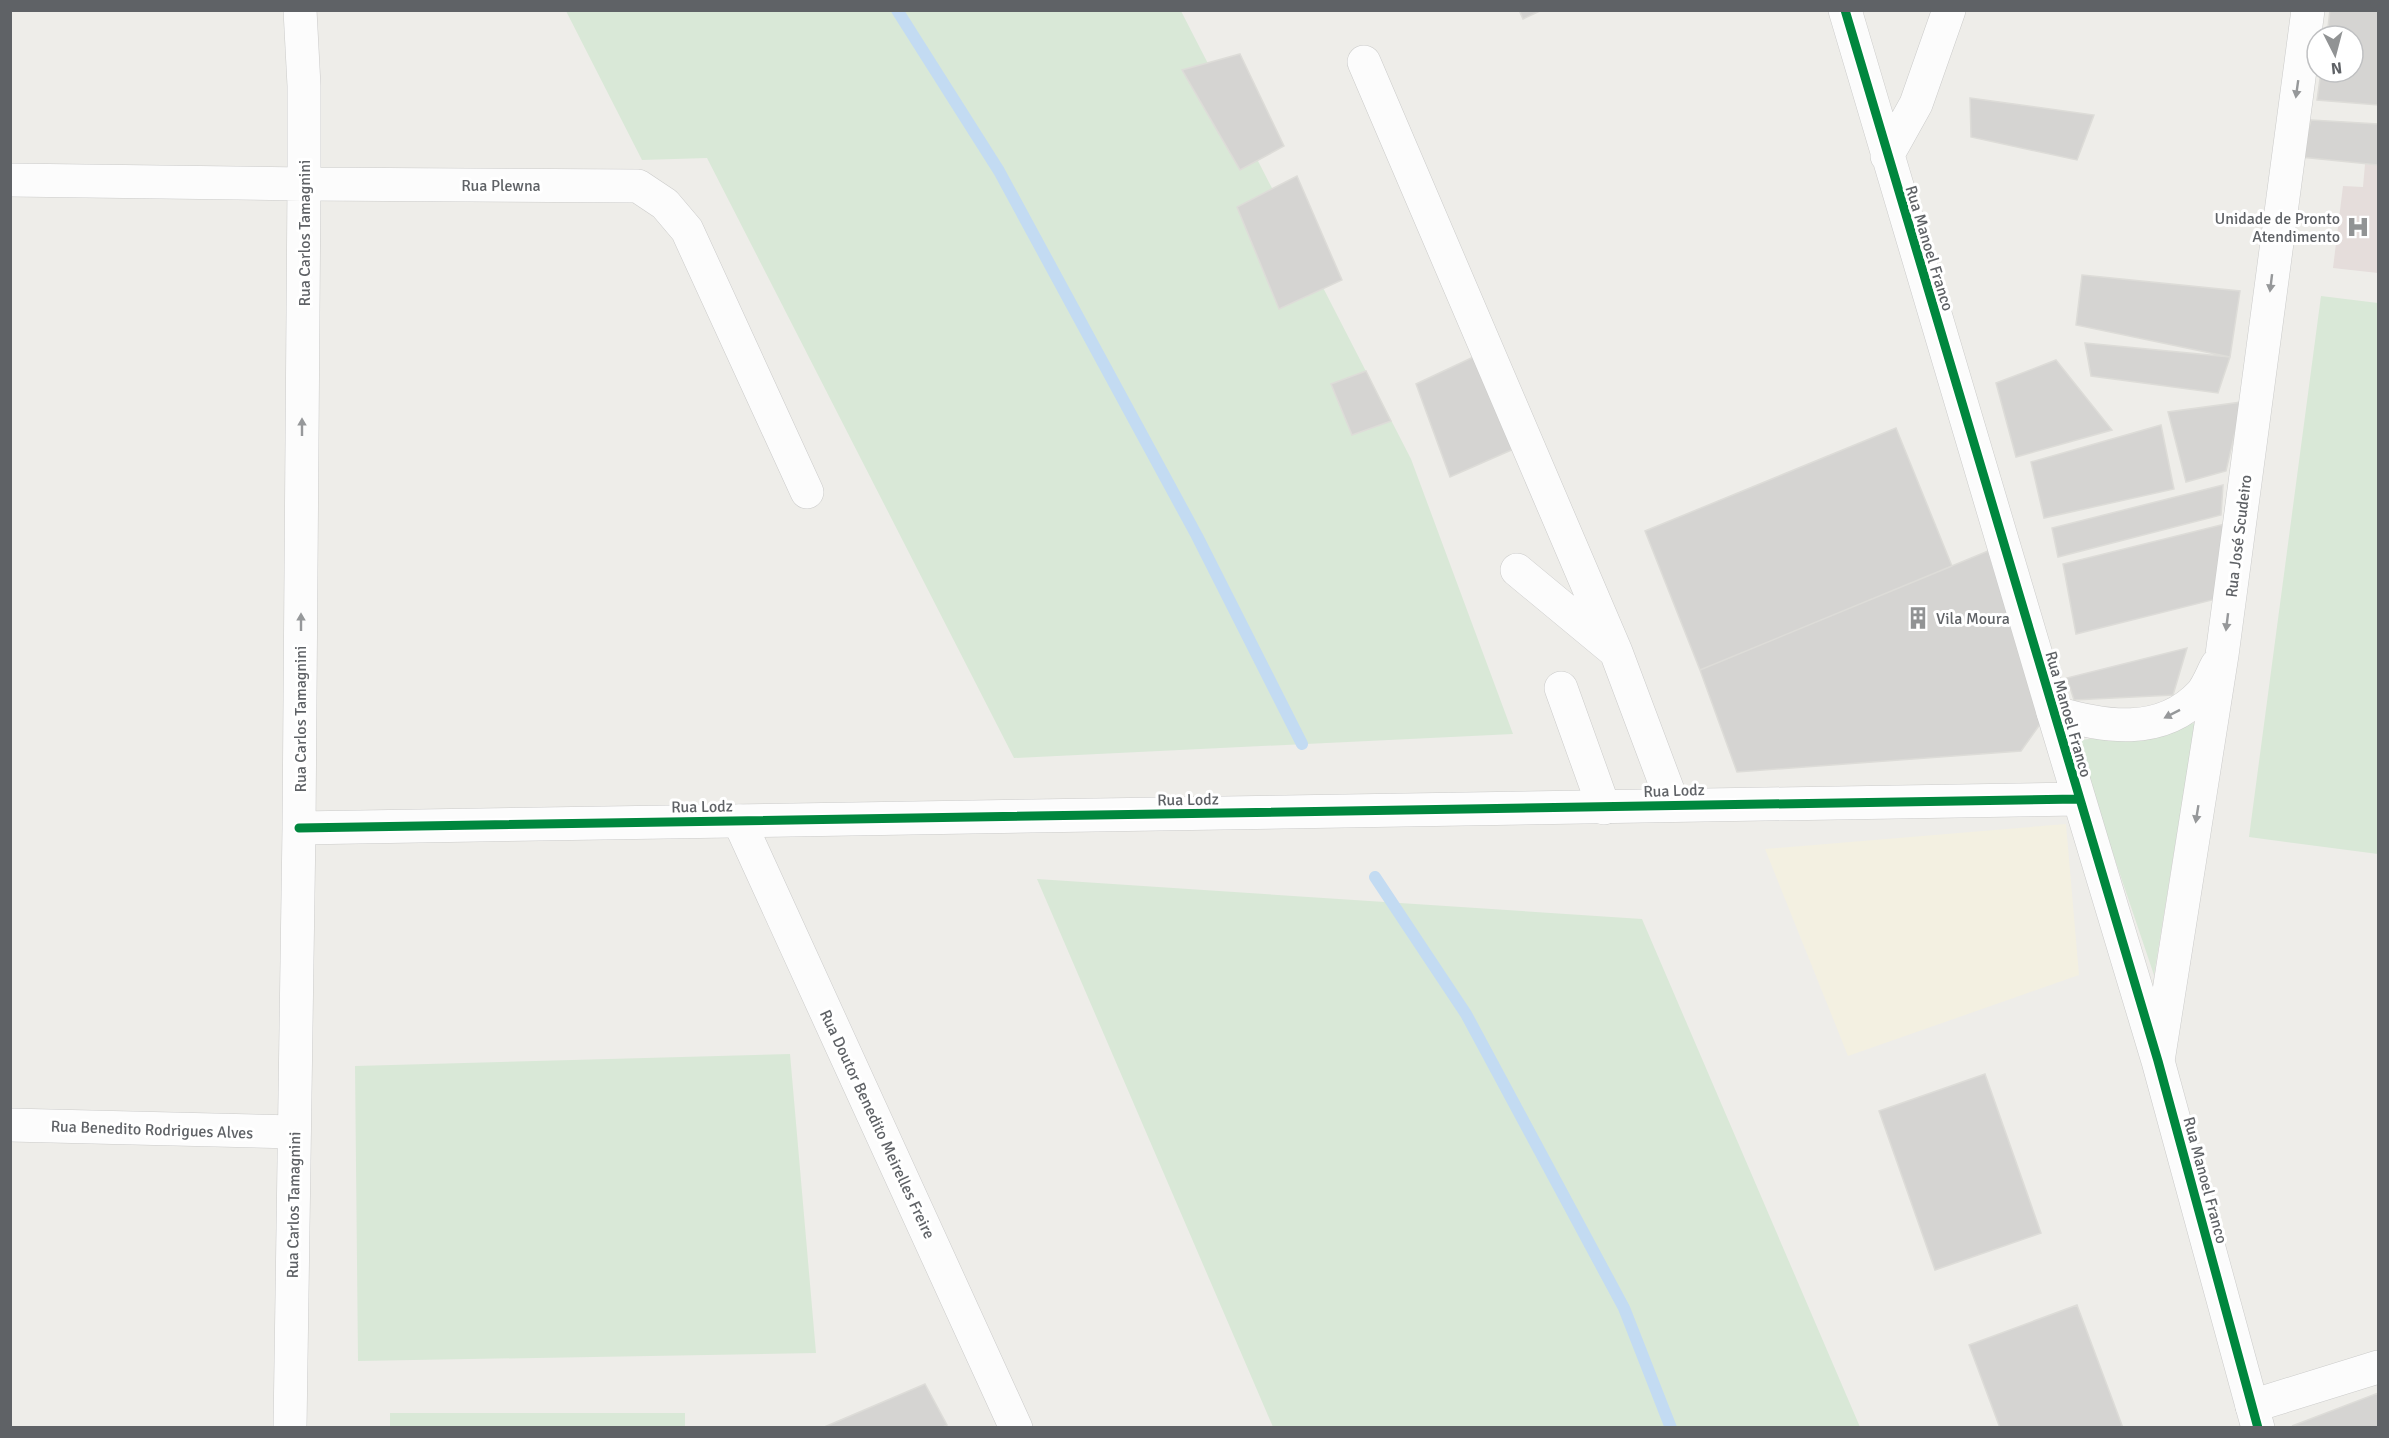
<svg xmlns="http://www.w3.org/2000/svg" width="2389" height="1438" viewBox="0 0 2389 1438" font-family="Signika,sans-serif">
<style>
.medical{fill:#e5dddb}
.green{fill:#d9e8d7}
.sand{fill:#f3f0e1}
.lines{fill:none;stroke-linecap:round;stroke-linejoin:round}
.stream{stroke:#c3dbf2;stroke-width:12}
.building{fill:#d5d4d2;stroke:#dddcd8;stroke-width:1.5}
.street-casing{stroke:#cbcbca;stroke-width:34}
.secondary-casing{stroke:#cbcbca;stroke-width:34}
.street{stroke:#fcfcfc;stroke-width:33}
.secondary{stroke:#fcfcfc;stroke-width:33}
.cycleway-casing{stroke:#fff;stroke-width:13}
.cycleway{stroke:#00873e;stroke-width:9}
.oneway{fill:#96989a}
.labels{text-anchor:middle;stroke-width:6;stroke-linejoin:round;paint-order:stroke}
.street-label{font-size:16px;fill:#5f6266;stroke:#fff}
.poi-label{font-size:16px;fill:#5f6266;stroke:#fff;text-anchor:end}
</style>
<rect width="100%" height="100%" fill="#eeede9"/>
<path class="medical" d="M2365,164L2378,165V273L2333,268L2343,186L2363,187Z"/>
<path class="green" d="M566,11H1181L1411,459L1513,734L1014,758L707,158L642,160Z
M2321,296L2378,303V854L2249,837Z
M2195,723L2154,975L2075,741Z
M1037,879L1642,919L1860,1427H1273Z
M790,1054L816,1353L358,1361L355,1066Z
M390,1413H685V1427H390Z"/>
<path class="sand" d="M2066,824L2079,975L1848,1056L1765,849Z"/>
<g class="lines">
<path class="stream" d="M897,10L999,171L1197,536L1302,744
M1375,877L1466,1014L1624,1308L1671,1428"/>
</g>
<path class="building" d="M1519,10H1542L1523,19Z
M2330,10H2378V105L2317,100L2321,72H2353V36H2327Z
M1240,54L1284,146L1240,170L1182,70Z
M1970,98L2094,115L2077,160L1971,137Z
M2311,120L2378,124V165L2301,157Z
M1297,176L1342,280L1279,309L1237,207Z
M2082,275L2240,291L2230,357L2076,325Z
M2085,343L2230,357L2218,393L2091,376Z
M1484,352L1525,444L1450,477L1416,384Z
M2056,360L2112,430L2016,457L1996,383Z
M1366,371L1391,421L1352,435L1331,384Z
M2242,402L2226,471L2186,482L2168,412Z
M2161,425L2174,489L2044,518L2031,462Z
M1896,428L1952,566L1700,670L1645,531Z
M2223,485L2221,515L2058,557L2052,528Z
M2233,522L2216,599L2076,634L2063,564Z
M1988,551L2043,720L2021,751L1737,772L1700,670Z
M2187,648L2173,695L2074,700L2067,678Z
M1985,1074L2041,1233L1935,1270L1879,1111Z
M2077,1305L2123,1428H2000L1969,1345Z
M925,1384L947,1425L941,1428H822Z
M2378,1393V1428L2292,1426Z"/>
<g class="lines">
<g class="street-casing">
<path id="street" d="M300,10L304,86V184L638,186L665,204L687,230L807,492
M1845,10L2053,712
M1364,62L1616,652
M1887,156L1916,104L1949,10
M1517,570L1616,652L1673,804
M1561,688L1604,808
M739,821L1016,1428
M10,1125L294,1132
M2252,1406L2378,1367"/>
</g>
<g class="secondary-casing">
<path id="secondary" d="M10,180L304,184L299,828L290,1428
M2053,712L2158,1061L2258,1428
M2053,712C2103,727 2161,737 2201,694C2208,686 2212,674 2217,665
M299,828L2078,799
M2158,1061L2222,655L2308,10"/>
</g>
<use href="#street" class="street"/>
<use href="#secondary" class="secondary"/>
<g class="cycleway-casing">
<path id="cycleway" d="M1845,10L2158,1061L2258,1428
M299,828L2078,799"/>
</g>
<use href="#cycleway" class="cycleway"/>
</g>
<defs><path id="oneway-solid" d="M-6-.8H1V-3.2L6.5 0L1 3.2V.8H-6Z" transform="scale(1.5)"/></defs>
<g class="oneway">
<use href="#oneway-solid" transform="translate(2297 89) rotate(98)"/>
<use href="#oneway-solid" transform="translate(2271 283) rotate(97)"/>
<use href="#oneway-solid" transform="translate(302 427) rotate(-90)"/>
<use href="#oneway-solid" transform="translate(301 622) rotate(-90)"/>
<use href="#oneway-solid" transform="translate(2227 622) rotate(97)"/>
<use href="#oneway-solid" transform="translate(2172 714) rotate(153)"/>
<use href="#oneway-solid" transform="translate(2197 814) rotate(99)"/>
</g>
<defs>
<g id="hospital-bare" transform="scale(1.8)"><path d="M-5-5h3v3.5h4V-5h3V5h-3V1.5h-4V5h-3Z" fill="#919394" stroke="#fff" stroke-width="2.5" paint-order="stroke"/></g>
<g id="building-bare" transform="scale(1.8)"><path d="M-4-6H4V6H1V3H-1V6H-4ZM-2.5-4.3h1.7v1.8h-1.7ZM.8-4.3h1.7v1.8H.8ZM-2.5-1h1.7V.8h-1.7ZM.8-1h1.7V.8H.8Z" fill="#919394" stroke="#fff" stroke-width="2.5" paint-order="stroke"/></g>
</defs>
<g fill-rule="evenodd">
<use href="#hospital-bare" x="2358" y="227"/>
<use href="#building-bare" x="1918" y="618"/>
</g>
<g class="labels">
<g class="street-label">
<text x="501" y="191">Rua Plewna</text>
<text transform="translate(304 233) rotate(-90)" y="6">Rua Carlos Tamagnini</text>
<text transform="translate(1930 248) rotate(73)" y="6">Rua Manoel Franco</text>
<text transform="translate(2238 536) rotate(-83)" y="6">Rua José Scudeiro</text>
<text transform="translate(2069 714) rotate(74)" y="6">Rua Manoel Franco</text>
<text transform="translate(300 719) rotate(-90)" y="6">Rua Carlos Tamagnini</text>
<text transform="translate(1674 790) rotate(-2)" y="6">Rua Lodz</text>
<text transform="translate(1188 799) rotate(-1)" y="6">Rua Lodz</text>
<text transform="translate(702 806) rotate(-1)" y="6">Rua Lodz</text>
<text transform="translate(878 1124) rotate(65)" y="6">Rua Doutor Benedito Meirelles Freire</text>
<text transform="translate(152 1129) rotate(2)" y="6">Rua Benedito Rodrigues Alves</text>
<text transform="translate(2206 1180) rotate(75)" y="6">Rua Manoel Franco</text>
<text transform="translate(293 1205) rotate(-89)" y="6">Rua Carlos Tamagnini</text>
</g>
<g class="poi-label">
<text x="2340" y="224">Unidade de Pronto<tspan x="2340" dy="18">Atendimento</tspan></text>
<text x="1936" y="624" text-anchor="start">Vila Moura</text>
</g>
</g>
<rect width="2389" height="1438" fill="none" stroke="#5f6266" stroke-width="24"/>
<g transform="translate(2335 54) rotate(174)"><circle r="28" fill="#ffffff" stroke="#bfc0c2" stroke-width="1.5"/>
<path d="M0-4.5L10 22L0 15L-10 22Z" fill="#919394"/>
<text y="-9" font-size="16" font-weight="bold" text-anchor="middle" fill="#5f6266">N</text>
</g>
</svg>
